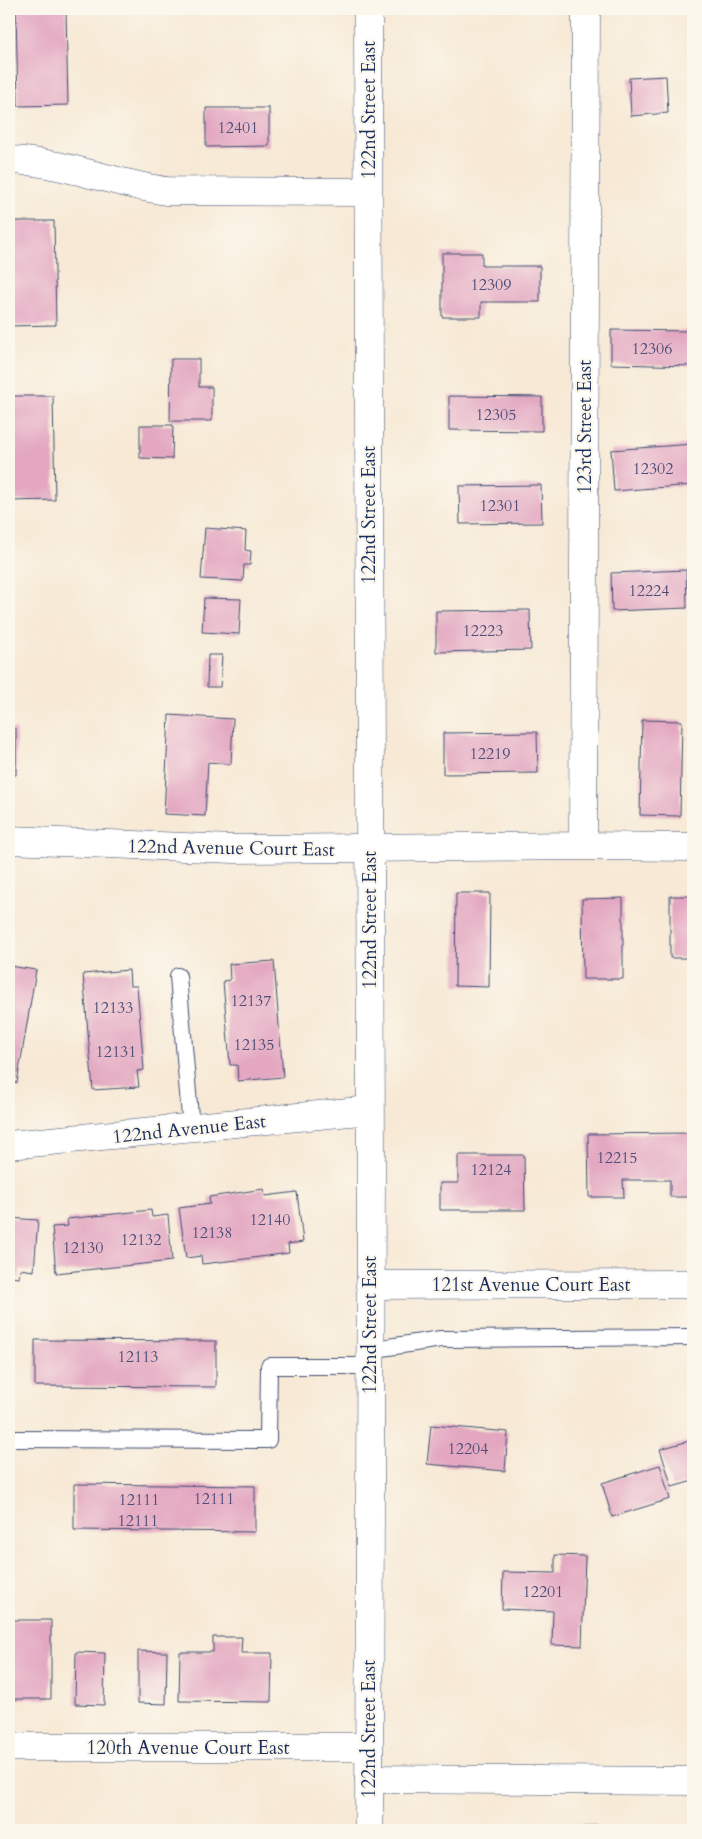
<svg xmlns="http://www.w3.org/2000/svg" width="702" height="1839" viewBox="0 0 702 1839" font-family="Cardo,serif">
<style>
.forest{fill:#89a557;stroke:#526a5a}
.building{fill:#e3a7c1}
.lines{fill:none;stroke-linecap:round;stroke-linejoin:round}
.service-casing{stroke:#3c4b70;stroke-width:18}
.minor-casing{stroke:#3c4b70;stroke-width:29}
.tertiary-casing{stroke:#3c4b70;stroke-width:29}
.service{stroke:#fff;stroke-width:16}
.minor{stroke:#fff;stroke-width:28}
.tertiary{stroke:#fff;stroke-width:28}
.labels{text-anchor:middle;stroke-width:4;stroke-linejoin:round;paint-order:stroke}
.number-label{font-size:16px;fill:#4d4d77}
.street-label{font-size:19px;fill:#1b2f5e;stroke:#fbf7ec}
</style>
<rect width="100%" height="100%" fill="#fbf7ec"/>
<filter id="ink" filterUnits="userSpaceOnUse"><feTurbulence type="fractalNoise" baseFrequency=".02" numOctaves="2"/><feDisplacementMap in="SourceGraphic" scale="10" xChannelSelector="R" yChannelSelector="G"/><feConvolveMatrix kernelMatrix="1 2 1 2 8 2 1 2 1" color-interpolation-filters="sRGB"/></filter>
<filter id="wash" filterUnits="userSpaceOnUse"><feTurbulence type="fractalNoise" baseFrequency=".0096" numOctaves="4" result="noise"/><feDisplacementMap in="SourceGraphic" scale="20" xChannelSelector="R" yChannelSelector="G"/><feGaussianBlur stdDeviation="1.12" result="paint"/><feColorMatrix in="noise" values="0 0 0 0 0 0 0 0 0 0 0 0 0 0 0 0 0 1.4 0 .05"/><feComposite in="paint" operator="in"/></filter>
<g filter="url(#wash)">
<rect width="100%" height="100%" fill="#f7e9d5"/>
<path class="forest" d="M563,1825H595L599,1830H566Z"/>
<g id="blocks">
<path class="building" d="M16,9H66L68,105L18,106Z
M666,76L668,113L631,116L629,78Z
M9,97H10L11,127H9Z
M206,108H269V146L206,147Z
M9,221H54L56,325L9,326Z
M442,253H482V266H540V302H481V317H442Z
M611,330L693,331V366L611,364Z
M171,359H199V387H212V421H170Z
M9,396H53L55,500L9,501Z
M449,396L542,397V431L449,430Z
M140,425H173L172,459L140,458Z
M693,444V485L614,491L611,450Z
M541,485L542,523L460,524L459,486Z
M205,528L246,531L245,550L251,551L250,565H244L243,581L201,579Z
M686,570L687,608L612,611L611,573Z
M204,598L241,599L239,634L202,632Z
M530,610L531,650L436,652V611Z
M208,655H222L220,687H207Z
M169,715L233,719L231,764L208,762L205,816L164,814Z
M642,720L682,721L680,816L640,815Z
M9,729H16V775H9Z
M537,732L538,773L443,774V733Z
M456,893H490L489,987L455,986Z
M670,896H693V958H670Z
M623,898V979H583L582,899Z
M274,961L283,1077L238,1081L237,1065H230L223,981L230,980L229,964Z
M9,966L36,970L17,1083L9,1081Z
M129,970L130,986H137L144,1070L137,1071L139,1087L93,1090L83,974Z
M693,1133V1197H670V1180H623L624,1197H589L588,1134Z
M458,1155H524L525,1210H440V1183H458Z
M264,1189L265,1196L297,1192L303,1242L288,1244L289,1253L245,1259L202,1264L201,1256L186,1258L179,1208L210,1204L209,1197Z
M151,1210L152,1217L168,1215L172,1261L56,1273L52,1227L68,1226L67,1219Z
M9,1218L38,1220L34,1271L20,1269L19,1278L9,1277Z
M35,1340L216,1341V1387L35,1386Z
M431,1425L508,1432L505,1471L427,1464Z
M693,1440V1481L672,1487L660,1449Z
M660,1465L670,1499L612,1517L602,1483Z
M74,1484L255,1486V1532L74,1530Z
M555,1555L585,1556L582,1646L552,1645L553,1611L502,1609L503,1572L555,1573Z
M9,1620H51V1699H9Z
M213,1637H242L241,1653H272L271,1702L179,1701L180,1652H213Z
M138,1651L167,1652L166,1704L138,1703Z
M76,1652L105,1653L104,1705L75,1704Z"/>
</g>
</g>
<g filter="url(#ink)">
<use href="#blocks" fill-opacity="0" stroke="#3c4b70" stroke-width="1"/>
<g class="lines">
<g class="service-casing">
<path id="service" d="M178,976L191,1128
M369,1350L441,1339L693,1337
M9,1439L268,1440L269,1366H369"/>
</g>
<g class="minor-casing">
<path id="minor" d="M9,160C62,161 114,184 167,191L368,192
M9,840L234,849L583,846L693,847
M583,846L586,9
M9,1145L370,1110
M370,1285L693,1284
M9,1747H368
M369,1779L693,1781"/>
</g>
<g class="tertiary-casing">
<path id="tertiary" d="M368,9L371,1169L369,1830"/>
</g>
<use href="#service" class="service"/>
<use href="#minor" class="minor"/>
<use href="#tertiary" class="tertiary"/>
</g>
</g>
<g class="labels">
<g class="number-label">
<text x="238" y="133">12401</text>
<text x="491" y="290">12309</text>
<text x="652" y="354">12306</text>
<text x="496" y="420">12305</text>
<text x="653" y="474">12302</text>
<text x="500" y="511">12301</text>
<text x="649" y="596">12224</text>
<text x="483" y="636">12223</text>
<text x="490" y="759">12219</text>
<text x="251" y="1006">12137</text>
<text x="113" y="1013">12133</text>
<text x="254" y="1050">12135</text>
<text x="116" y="1057">12131</text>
<text x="617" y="1163">12215</text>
<text x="491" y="1175">12124</text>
<text x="270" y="1225">12140</text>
<text x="212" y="1238">12138</text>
<text x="141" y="1245">12132</text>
<text x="83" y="1253">12130</text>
<text x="138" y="1362">12113</text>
<text x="468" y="1454">12204</text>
<text x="214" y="1504">12111</text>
<text x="139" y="1505">12111</text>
<text x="138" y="1526">12111</text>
<text x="543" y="1597">12201</text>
</g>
<g class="street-label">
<text transform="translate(368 110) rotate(-90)" y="7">122nd Street East</text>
<text transform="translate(584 427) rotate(-90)" y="7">123rd Street East</text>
<text transform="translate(368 515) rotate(-90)" y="7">122nd Street East</text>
<text transform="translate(231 847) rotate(1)" y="7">122nd Avenue Court East</text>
<text transform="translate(369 920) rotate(-90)" y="7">122nd Street East</text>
<text transform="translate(189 1128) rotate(-6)" y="7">122nd Avenue East</text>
<text x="531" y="1291">121st Avenue Court East</text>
<text transform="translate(369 1325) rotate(-90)" y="7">122nd Street East</text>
<text transform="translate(368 1729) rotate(-90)" y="7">122nd Street East</text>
<text x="188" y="1754">120th Avenue Court East</text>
</g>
</g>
<rect width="702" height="1839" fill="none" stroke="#fbf7ec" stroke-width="30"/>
</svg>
